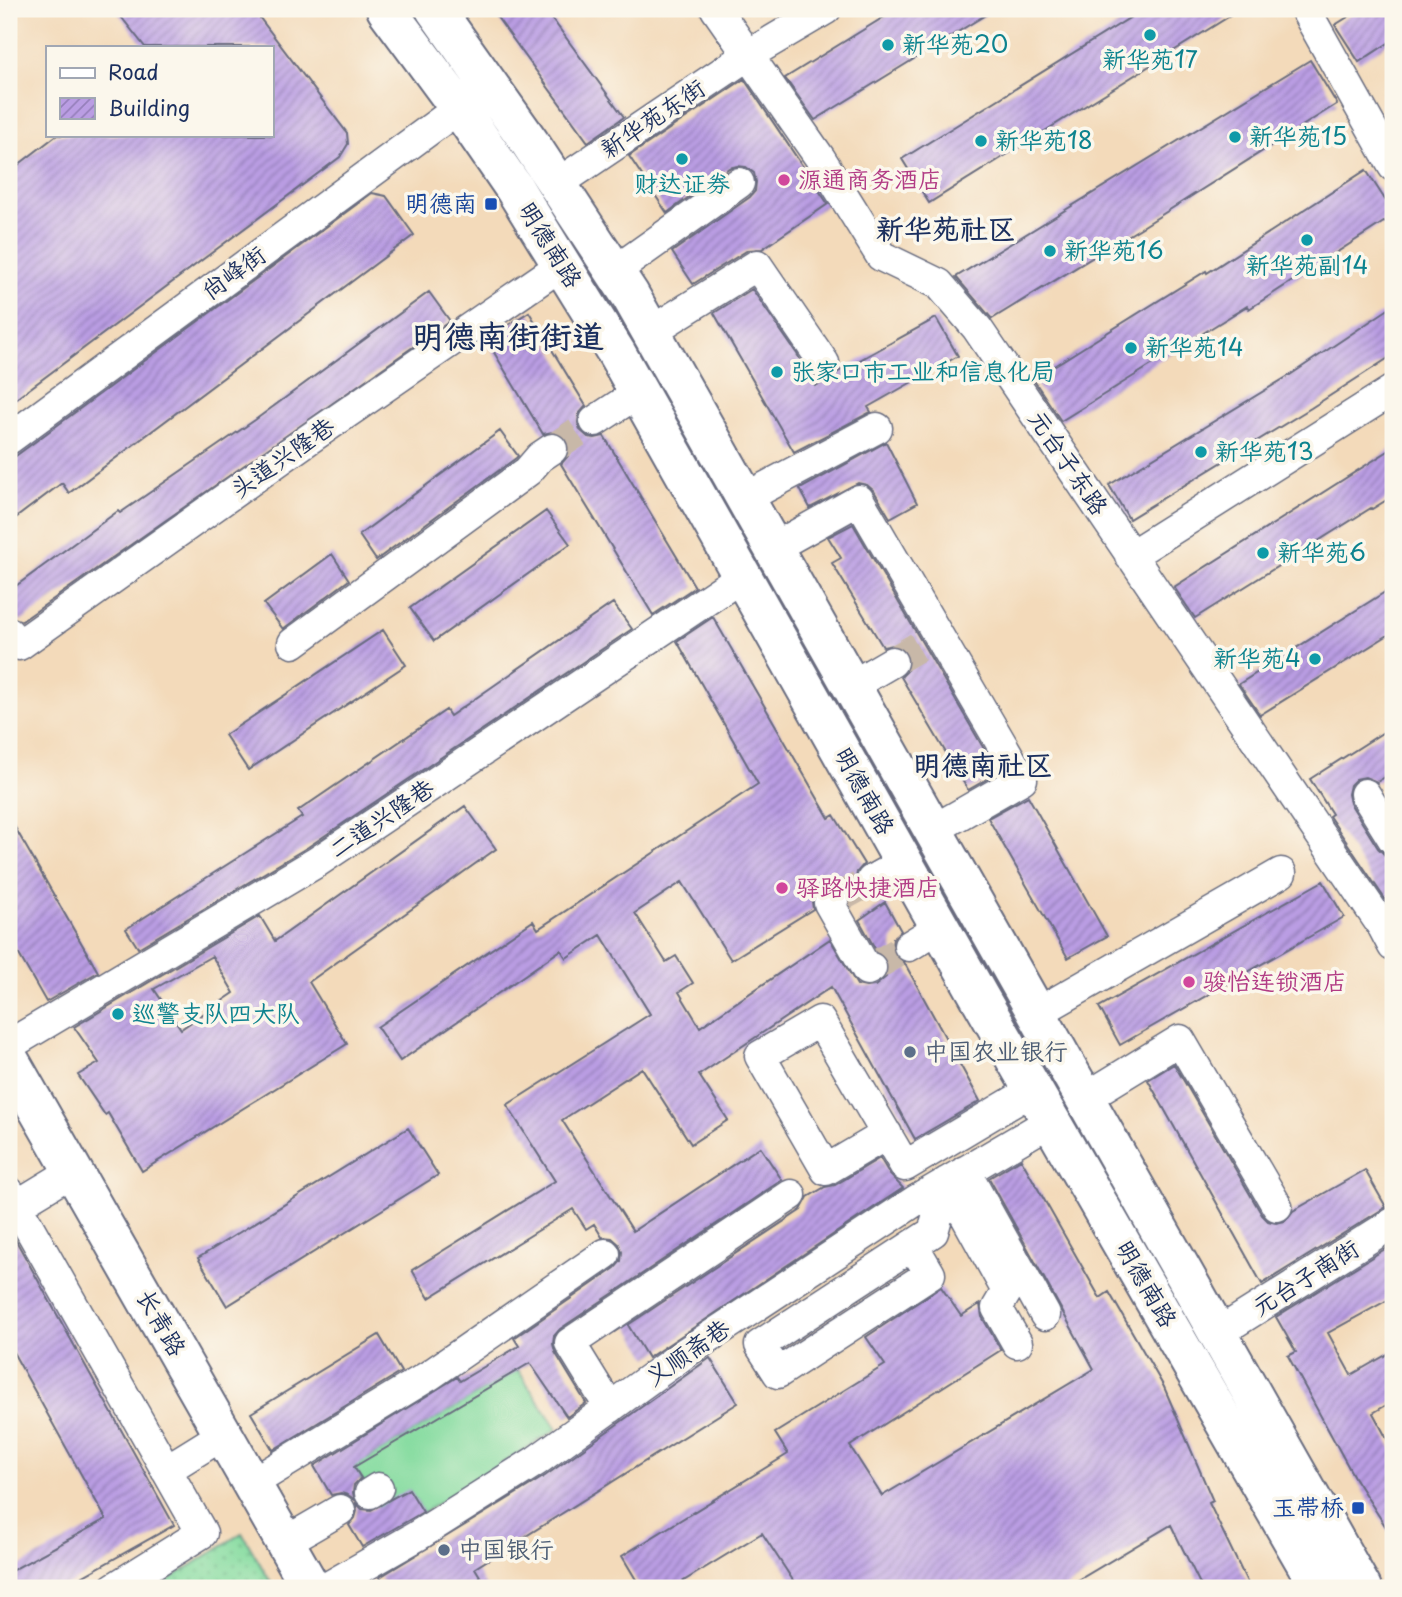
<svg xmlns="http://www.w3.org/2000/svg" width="1402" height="1597" viewBox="0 0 1402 1597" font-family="'Playpen Sans','LXGW WenKai TC',sans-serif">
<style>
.grass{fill:#86dca0;stroke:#50867f;stroke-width:2}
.park{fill:url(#park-dots);stroke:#50867f;stroke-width:2}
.building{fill:url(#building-hatch);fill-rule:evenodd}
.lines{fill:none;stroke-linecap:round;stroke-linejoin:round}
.minor-tunnel{stroke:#c8b8a8;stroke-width:30;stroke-dasharray:30 15;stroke-linecap:butt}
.minor-casing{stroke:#676b7e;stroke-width:33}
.major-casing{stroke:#676b7e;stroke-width:42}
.path{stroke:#676b7e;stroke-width:4.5;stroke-dasharray:2 5;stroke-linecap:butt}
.minor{stroke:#fff;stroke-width:30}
.major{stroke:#fff;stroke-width:38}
.culture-dot{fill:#0f9aa8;stroke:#fbf7ec;stroke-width:2.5}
.hotel-dot{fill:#d1479c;stroke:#fbf7ec;stroke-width:2.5}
.transit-dot{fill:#1a4fb4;stroke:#fbf7ec;stroke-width:2.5}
.service-dot{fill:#5c6f8a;stroke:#fbf7ec;stroke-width:2.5}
.labels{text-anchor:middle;stroke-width:7;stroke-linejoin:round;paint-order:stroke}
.culture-label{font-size:24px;fill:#0d838f;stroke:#fbf7ec;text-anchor:start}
.street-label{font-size:24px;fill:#1b2f5e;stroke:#fbf7ec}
.hotel-label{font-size:24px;fill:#b23c85;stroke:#fbf7ec;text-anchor:start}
.transit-label{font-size:24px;fill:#164399;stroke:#fbf7ec;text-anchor:end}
.service-label{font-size:24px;fill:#4e5e75;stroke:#fbf7ec;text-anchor:start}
.quarter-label{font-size:28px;font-weight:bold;fill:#1b2f5e;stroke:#fbf7ec}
.district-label{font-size:32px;font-weight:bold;fill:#1b2f5e;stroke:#fbf7ec}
</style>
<defs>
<pattern id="park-dots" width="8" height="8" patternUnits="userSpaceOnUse" patternTransform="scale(1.75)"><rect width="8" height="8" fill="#86dca0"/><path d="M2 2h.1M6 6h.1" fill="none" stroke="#73bd8c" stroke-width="1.8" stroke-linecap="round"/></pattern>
<pattern id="building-hatch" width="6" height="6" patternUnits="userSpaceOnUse" patternTransform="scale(1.75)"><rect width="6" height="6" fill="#ba9de3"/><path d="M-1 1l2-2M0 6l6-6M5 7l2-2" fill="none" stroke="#9680bb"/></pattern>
</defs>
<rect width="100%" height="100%" fill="#fbf7ec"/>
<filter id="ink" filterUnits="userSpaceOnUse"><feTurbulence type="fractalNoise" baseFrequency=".0143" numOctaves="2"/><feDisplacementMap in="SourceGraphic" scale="14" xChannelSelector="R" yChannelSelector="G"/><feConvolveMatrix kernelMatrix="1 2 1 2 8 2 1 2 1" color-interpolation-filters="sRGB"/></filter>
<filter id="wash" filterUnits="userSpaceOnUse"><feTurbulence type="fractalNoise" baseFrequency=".00686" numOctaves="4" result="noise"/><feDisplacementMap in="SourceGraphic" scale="28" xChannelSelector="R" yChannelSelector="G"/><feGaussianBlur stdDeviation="1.57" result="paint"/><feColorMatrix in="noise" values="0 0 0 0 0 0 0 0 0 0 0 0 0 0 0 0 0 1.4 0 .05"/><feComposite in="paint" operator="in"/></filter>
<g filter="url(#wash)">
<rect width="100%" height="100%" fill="#f3daba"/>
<path class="grass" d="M518,1370L557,1429L423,1513L409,1490L379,1508L354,1467Z"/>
<path class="park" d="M242,1533L274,1588H156Z"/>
<g id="blocks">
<path class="building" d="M115,9H253L347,133L348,144L340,157L9,404V172L57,135H271V47H145Z
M491,9H545L624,117L588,142Z
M897,9H995L815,120L785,78Z
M1144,9H1241L929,203L902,159Z
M1361,9H1393V40L1359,62L1335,25Z
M1310,60L1337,104L1144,226L992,319L956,277Z
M744,79L828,204L762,249L748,250L693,284L672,252L750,197L755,191L756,182L754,173L746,167L737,166L729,168L667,213L629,156Z
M1366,170L1393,212V216L1249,309L1247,306L1061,421L1033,379L1206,271L1207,273Z
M372,193L386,196L414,235L69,493L62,483L9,523V461Z
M752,289L797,354L815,386L833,378L838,372L936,318L958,356L868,407L871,412L794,452L714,313Z
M429,292L450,321L22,621L9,616V591L118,511L120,513L255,420Z
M1393,306V355L1311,408L1129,519L1109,485L1290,375Z
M529,312L586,406L579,414L578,423L580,430L588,437L595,438L604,436L695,587L653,615L561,464L568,456L569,447L567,440L559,433L552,432L543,434L486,339Z
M500,431L518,456L516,458L376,560L359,535Z
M886,442L917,503L890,518L874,491L867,485L858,483L810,508L800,489Z
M1393,448V496L1372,509L1371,508L1195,618L1174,587Z
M546,511L570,544L434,641L410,608Z
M853,524L998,773L968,790L901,677L907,671L909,663L907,653L901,647L893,645L883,647L832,563L841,558L828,537Z
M332,554L349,580L283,629L264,604Z
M1393,587V632L1260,715L1239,684Z
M613,603L632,629L308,847L138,948L126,929L302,817L298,811L446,710L450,716Z
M713,617L829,818L834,815L864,864L857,872L855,883L845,889L835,884L821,887L814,894L812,902L813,909L731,960L682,882L635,913L666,962L676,956L693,983L679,992L700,1027L830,939L857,985L866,987L875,986L886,977L888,968L887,961L877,952L859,920L885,902L901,931L893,938L892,947L894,955L904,962L980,1101L915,1139L831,987L699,1075L728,1120L691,1144L642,1068L562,1120L633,1231L760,1147L782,1180L560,1329L554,1336L553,1344L555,1352L586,1403L567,1417L530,1363L354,1467L361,1478L354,1485L353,1493L355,1500L348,1495L341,1493L331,1495L314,1466L457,1377L460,1381L519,1346L514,1338L615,1268L621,1261L622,1252L619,1244L612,1238L602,1237L594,1224L586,1229L573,1209L429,1298L412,1270L555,1181L507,1105L650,1014L601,935L566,958L561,950L400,1061L377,1027L533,921L538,929L758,784L677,641Z
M383,630L406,665L248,770L225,735Z
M1393,726V772L1377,782L1365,777L1356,779L1350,785L1348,794L1350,803L1378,848L1385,855L1393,856V911L1329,816L1332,814L1310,779Z
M1028,796L1107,936L1068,958L988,818Z
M465,806L496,849L309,982L347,1044L142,1171L108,1113L105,1115L78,1075L99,1063L74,1027L260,916L275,941ZM212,956L234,993L181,1029L154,989Z
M9,817L98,972L46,1002L9,937Z
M1323,881L1344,917L1120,1045L1099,1007Z
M1174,1064L1262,1215L1268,1221L1276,1223L1285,1221L1293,1211L1365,1170L1386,1207L1262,1284L1148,1080Z
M408,1128L438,1175L227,1306L198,1258Z
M880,1158L890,1175L903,1188L648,1358L628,1325L801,1210L808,1197L825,1187L835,1185Z
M1021,1159L1100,1298L1109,1292L1164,1387L1213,1501L1209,1503L1250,1588H1202L1171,1525L1065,1588H968L963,1580L948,1588H798L762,1533L672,1588H641L622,1556L788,1454L775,1433L885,1365L866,1337L941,1287L961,1316L980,1304L982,1317L1001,1350L850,1446L882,1496L1094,1369L989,1178Z
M9,1228L174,1525L62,1588H9V1572L106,1519L9,1345Z
M1393,1244V1297L1328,1333L1351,1375L1393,1351V1401L1373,1413L1393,1450V1538L1354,1477L1288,1356L1296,1352L1276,1317Z
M379,1335L401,1372L273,1450L251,1413Z
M710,1358L738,1403L475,1568L487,1588H386L380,1577L545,1476Z
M409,1489L423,1512L362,1547L349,1525L355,1518L357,1511L356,1503L362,1509L371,1510Z"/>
</g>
</g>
<g filter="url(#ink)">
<use href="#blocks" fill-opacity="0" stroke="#676b7e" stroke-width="2"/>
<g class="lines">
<path class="minor-tunnel" d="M552,449L595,421
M892,662L931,639
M833,901L872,880
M871,968L909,946"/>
<g class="minor-casing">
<path id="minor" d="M716,9L820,158L881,256L939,284L977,328L1383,927L1393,946
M1305,9L1393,166
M557,184L748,55L826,9
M615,271L739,183
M650,332L757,265L824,363
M595,421L639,392
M9,439L459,108
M745,498L877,428
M773,548L859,500L1022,779L933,830
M1130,556L1393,390
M9,633L19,645L309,439L563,264
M293,643L528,471L540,457L552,449
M851,686L892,662
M1365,794L1393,839
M872,880L904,862
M833,901L829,903L867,970L871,968
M909,946L940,927
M1037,1013L1281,873
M9,1045L317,862L744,575
M1085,1098L1180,1040L1277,1206
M887,1134L826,1170L760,1056L820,1021L905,1166L1033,1090
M965,1171L1045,1315
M947,1182L1007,1291L997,1308L1017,1343
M9,1192L202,1533L114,1588
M17,1205L73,1171
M913,1245L930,1274L778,1373L760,1345L913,1245L933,1232L947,1182
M1218,1333L1393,1223
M610,1408L570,1343L791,1195
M166,1470L224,1434
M252,1483L430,1375L605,1254
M370,1493L378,1488
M285,1542L340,1510
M326,1588L417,1536L536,1461L688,1351L915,1201L1051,1121"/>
</g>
<g class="major-casing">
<path id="major" d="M386,9L459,108L514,188L617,354L980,998L1320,1588
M435,9L530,143L630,295L1362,1588
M9,1059L311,1588"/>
</g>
<path class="path" d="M267,1588L275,1581"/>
<use href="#minor" class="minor"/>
<use href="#major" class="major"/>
</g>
</g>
<g class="culture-dot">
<circle cx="1150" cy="35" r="7"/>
<circle cx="888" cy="45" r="7"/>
<circle cx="1235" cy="137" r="7"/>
<circle cx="981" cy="141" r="7"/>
<circle cx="682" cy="159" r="7"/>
<circle cx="1307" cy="240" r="7"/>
<circle cx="1050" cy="251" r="7"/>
<circle cx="1131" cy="348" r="7"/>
<circle cx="777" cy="372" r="7"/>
<circle cx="1201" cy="452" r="7"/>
<circle cx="1263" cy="553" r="7"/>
<circle cx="1315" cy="659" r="7"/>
<circle cx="118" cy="1014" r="7"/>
</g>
<g class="hotel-dot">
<circle cx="784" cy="180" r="7"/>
<circle cx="782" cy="888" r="7"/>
<circle cx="1189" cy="982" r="7"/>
</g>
<g class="transit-dot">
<rect x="484" y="197" width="14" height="14" rx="3.5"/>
<rect x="1351" y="1501" width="14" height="14" rx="3.5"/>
</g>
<g class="service-dot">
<circle cx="910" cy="1052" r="7"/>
<circle cx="444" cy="1550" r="7"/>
</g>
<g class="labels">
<g class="culture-label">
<text x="902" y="53">新华苑20</text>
<text x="1150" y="68" text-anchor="middle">新华苑17</text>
<text x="1249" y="145">新华苑15</text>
<text x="995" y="149">新华苑18</text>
<text x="682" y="192" text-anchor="middle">财达证券</text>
<text x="1064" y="259">新华苑16</text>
<text x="1307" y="274" text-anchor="middle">新华苑副14</text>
<text x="1145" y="356">新华苑14</text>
<text x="791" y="380">张家口市工业和信息化局</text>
<text x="1215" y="460">新华苑13</text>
<text x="1277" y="561">新华苑6</text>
<text x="1301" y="667" text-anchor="end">新华苑4</text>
<text x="132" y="1022">巡警支队四大队</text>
</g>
<g class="street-label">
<text transform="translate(653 119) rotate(-34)" y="8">新华苑东街</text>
<text transform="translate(550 245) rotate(58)" y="8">明德南路</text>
<text transform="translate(234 273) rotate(-36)" y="8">尚峰街</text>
<text transform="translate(283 458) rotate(-35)" y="8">头道兴隆巷</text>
<text transform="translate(1068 463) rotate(56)" y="8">元台子东路</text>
<text transform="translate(864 791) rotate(61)" y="8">明德南路</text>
<text transform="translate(382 819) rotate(-34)" y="8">二道兴隆巷</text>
<text transform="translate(1306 1278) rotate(-32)" y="8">元台子南街</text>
<text transform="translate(1146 1284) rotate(60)" y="8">明德南路</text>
<text transform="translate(161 1323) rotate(60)" y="8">长青路</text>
<text transform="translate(688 1353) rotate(-35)" y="8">义顺斋巷</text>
</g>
<g class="hotel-label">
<text x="798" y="188">源通商务酒店</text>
<text x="796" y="896">驿路快捷酒店</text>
<text x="1203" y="990">骏怡连锁酒店</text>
</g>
<g class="transit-label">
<text x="477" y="212">明德南</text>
<text x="1344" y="1516">玉带桥</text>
</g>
<g class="service-label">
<text x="924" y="1060">中国农业银行</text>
<text x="458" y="1558">中国银行</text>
</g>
<g class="quarter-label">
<text x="946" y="239">新华苑社区</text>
<text x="983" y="775">明德南社区</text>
</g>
<g class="district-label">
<text x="508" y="348">明德南街街道</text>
</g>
</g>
<rect width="1402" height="1597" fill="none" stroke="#fbf7ec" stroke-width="35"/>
<rect x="46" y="46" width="228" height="91" fill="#fbf7ec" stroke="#a1a7b3" stroke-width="2"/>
<rect x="60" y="68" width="35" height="10" fill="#ffffff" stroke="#a1a7b3" stroke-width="2"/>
<text x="108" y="80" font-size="21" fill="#1b2f5e">Road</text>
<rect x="60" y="98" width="35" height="21" fill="url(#building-hatch)" stroke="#a1a7b3" stroke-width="2"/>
<text x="108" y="116" font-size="21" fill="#1b2f5e">Building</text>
</svg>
